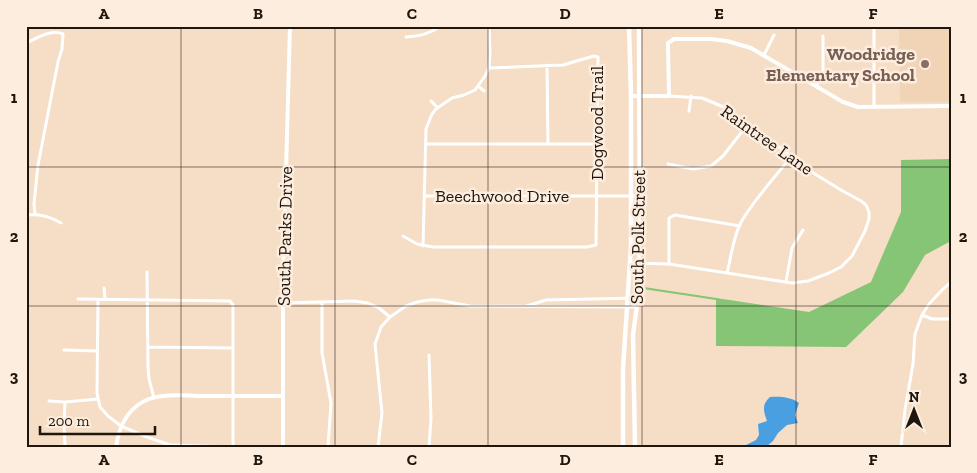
<svg xmlns="http://www.w3.org/2000/svg" width="977" height="473" viewBox="0 0 977 473" font-family="'Zilla Slab',serif">
<style>
.built{fill:#f1d3b5}
.forest{fill:#85c575}
.water{fill:#4a9fe1}
.lines{fill:none;stroke-linecap:round;stroke-linejoin:round}
.minor{stroke:#fff;stroke-width:3}
.tertiary{stroke:#fff;stroke-width:4}
.secondary{stroke:#fff;stroke-width:4.5}
.grid{fill:none;stroke:#1f160e;stroke-width:1;stroke-opacity:0.55}
.education-dot{fill:#8d6e63;stroke:#fcedde;stroke-width:2}
.labels{text-anchor:middle;stroke-width:5;stroke-linejoin:round;paint-order:stroke}
.education-label{font-size:18px;font-weight:bold;fill:#785e54;stroke:#fcedde;text-anchor:end}
.street-label{font-size:18px;fill:#1f160e;stroke:#fcedde}
.neatline{fill:none;stroke:#1f160e;stroke-width:2}
.grid-label{font-size:16px;text-anchor:middle;font-weight:bold;fill:#1f160e}
</style>
<rect width="100%" height="100%" fill="#f6ddc5"/>
<path class="built" d="M899,26H951V102H900Z"/>
<path class="forest" d="M951,159V241L925,255L903,292L846,347L716,346V300L643,289L644,287L809,312L871,282L901,212V160Z"/>
<path class="water" d="M770,397C779,396 792,397 799,403L795,415L798,423L787,425L778,433L773,441L767,446L749,447L746,445L756,440L759,435L758,424L767,421C764,412 761,405 770,397Z"/>
<g class="lines">
<path class="minor" d="M406,37C420,36 429,34 441,26
M26,43C37,38 51,29 63,34L62,49L58,62L38,165L34,204L35,215
M764,55L774,35
M547,65L548,144
M478,86L484,91
M816,86L822,78L823,69V36
M431,101L437,107
M874,107V26
M689,111L691,96
M425,144H597
M668,164L693,169L711,166L723,156L748,124
M424,196H640
M26,215C40,214 49,216 61,223
M403,236L417,244L433,247H587L596,245L598,57L594,56L563,65L489,68
M423,246L426,129L432,114L436,109L452,98L464,95L475,90L485,76L489,68L490,53L489,26
M630,263L669,264L792,283L808,281L829,273L841,267L852,256L865,231L869,219V212L866,205L861,201L841,190L815,174L748,124L726,108L702,98L669,96
M669,264V218L675,215L740,226
M147,272L148,366L149,379L154,398
M727,273C731,257 733,239 740,224C752,202 775,177 791,157
M786,282L792,248L803,230
M104,288L105,299
M78,299L230,301L233,305V447
M98,299L97,393L100,407L108,416L121,426L147,437L170,445L230,447
M322,302V353L331,403L328,447
M283,303L354,301L368,303L379,308L390,317
M527,306L546,300L638,298
M922,315L932,319H951
M148,347L233,348
M64,350L97,351
M429,355L431,419L429,447
M49,401L65,402L98,399
M65,445L64,426L65,402
M378,447L382,413L375,344L381,327L390,317L406,306L417,302L429,300H438L470,306L637,307
M901,447L905,410L913,364L915,334L922,315L929,304L942,290L951,282"/>
<path class="tertiary" d="M631,96H669L668,43L674,39H710L727,41L751,48L843,102L858,107L951,106
M116,447C119,426 128,407 149,399C162,394 185,395 199,396C227,396 255,396 283,396
M283,447V280L290,26"/>
<path class="secondary" d="M623,447V369L631,246V96L629,26
M635,447L633,335L638,298L640,244L639,26"/>
</g>
<path class="grid" d="M181,26V447M335,26V447M488,26V447M642,26V447M796,26V447M26,167H951M26,306H951"/>
<circle class="education-dot" cx="925" cy="64" r="5"/>
<g class="labels">
<g class="education-label">
<text x="915" y="60">Woodridge<tspan x="915" dy="21">Elementary School</tspan></text>
</g>
<g class="street-label">
<text transform="translate(597 123) rotate(-90)" y="6">Dogwood Trail</text>
<text transform="translate(767 140) rotate(35)" y="6">Raintree Lane</text>
<text x="502" y="202">Beechwood Drive</text>
<text transform="translate(285 236) rotate(-89)" y="6">South Parks Drive</text>
<text transform="translate(638 237) rotate(-89)" y="6">South Polk Street</text>
</g>
</g>
<rect width="977" height="473" fill="none" stroke="#fcedde" stroke-width="55"/>
<g transform="translate(914 410)" stroke="#fcedde" stroke-width="4" paint-order="stroke">
<path d="M0-4L9 19L0 12L-9 19Z" fill="#1f160e"/>
<text y="-8" font-size="14" font-weight="bold" text-anchor="middle" fill="#1f160e">N</text>
</g>
<path d="M40 426v8h115v-8" fill="none" stroke="#1f160e" stroke-width="2.5"/>
<text x="48" y="426" font-size="15" fill="#1f160e" stroke="#fcedde" stroke-width="4" paint-order="stroke">200 m</text>
<rect x="28" y="28" width="922" height="418" class="neatline"/>
<g class="grid-label">
<text x="104" y="19">A</text>
<text x="258" y="19">B</text>
<text x="412" y="19">C</text>
<text x="565" y="19">D</text>
<text x="719" y="19">E</text>
<text x="873" y="19">F</text>
<text x="14" y="103">1</text>
<text x="963" y="103">1</text>
<text x="14" y="242">2</text>
<text x="963" y="242">2</text>
<text x="14" y="382">3</text>
<text x="963" y="382">3</text>
<text x="104" y="465">A</text>
<text x="258" y="465">B</text>
<text x="412" y="465">C</text>
<text x="565" y="465">D</text>
<text x="719" y="465">E</text>
<text x="873" y="465">F</text>
</g>
</svg>
